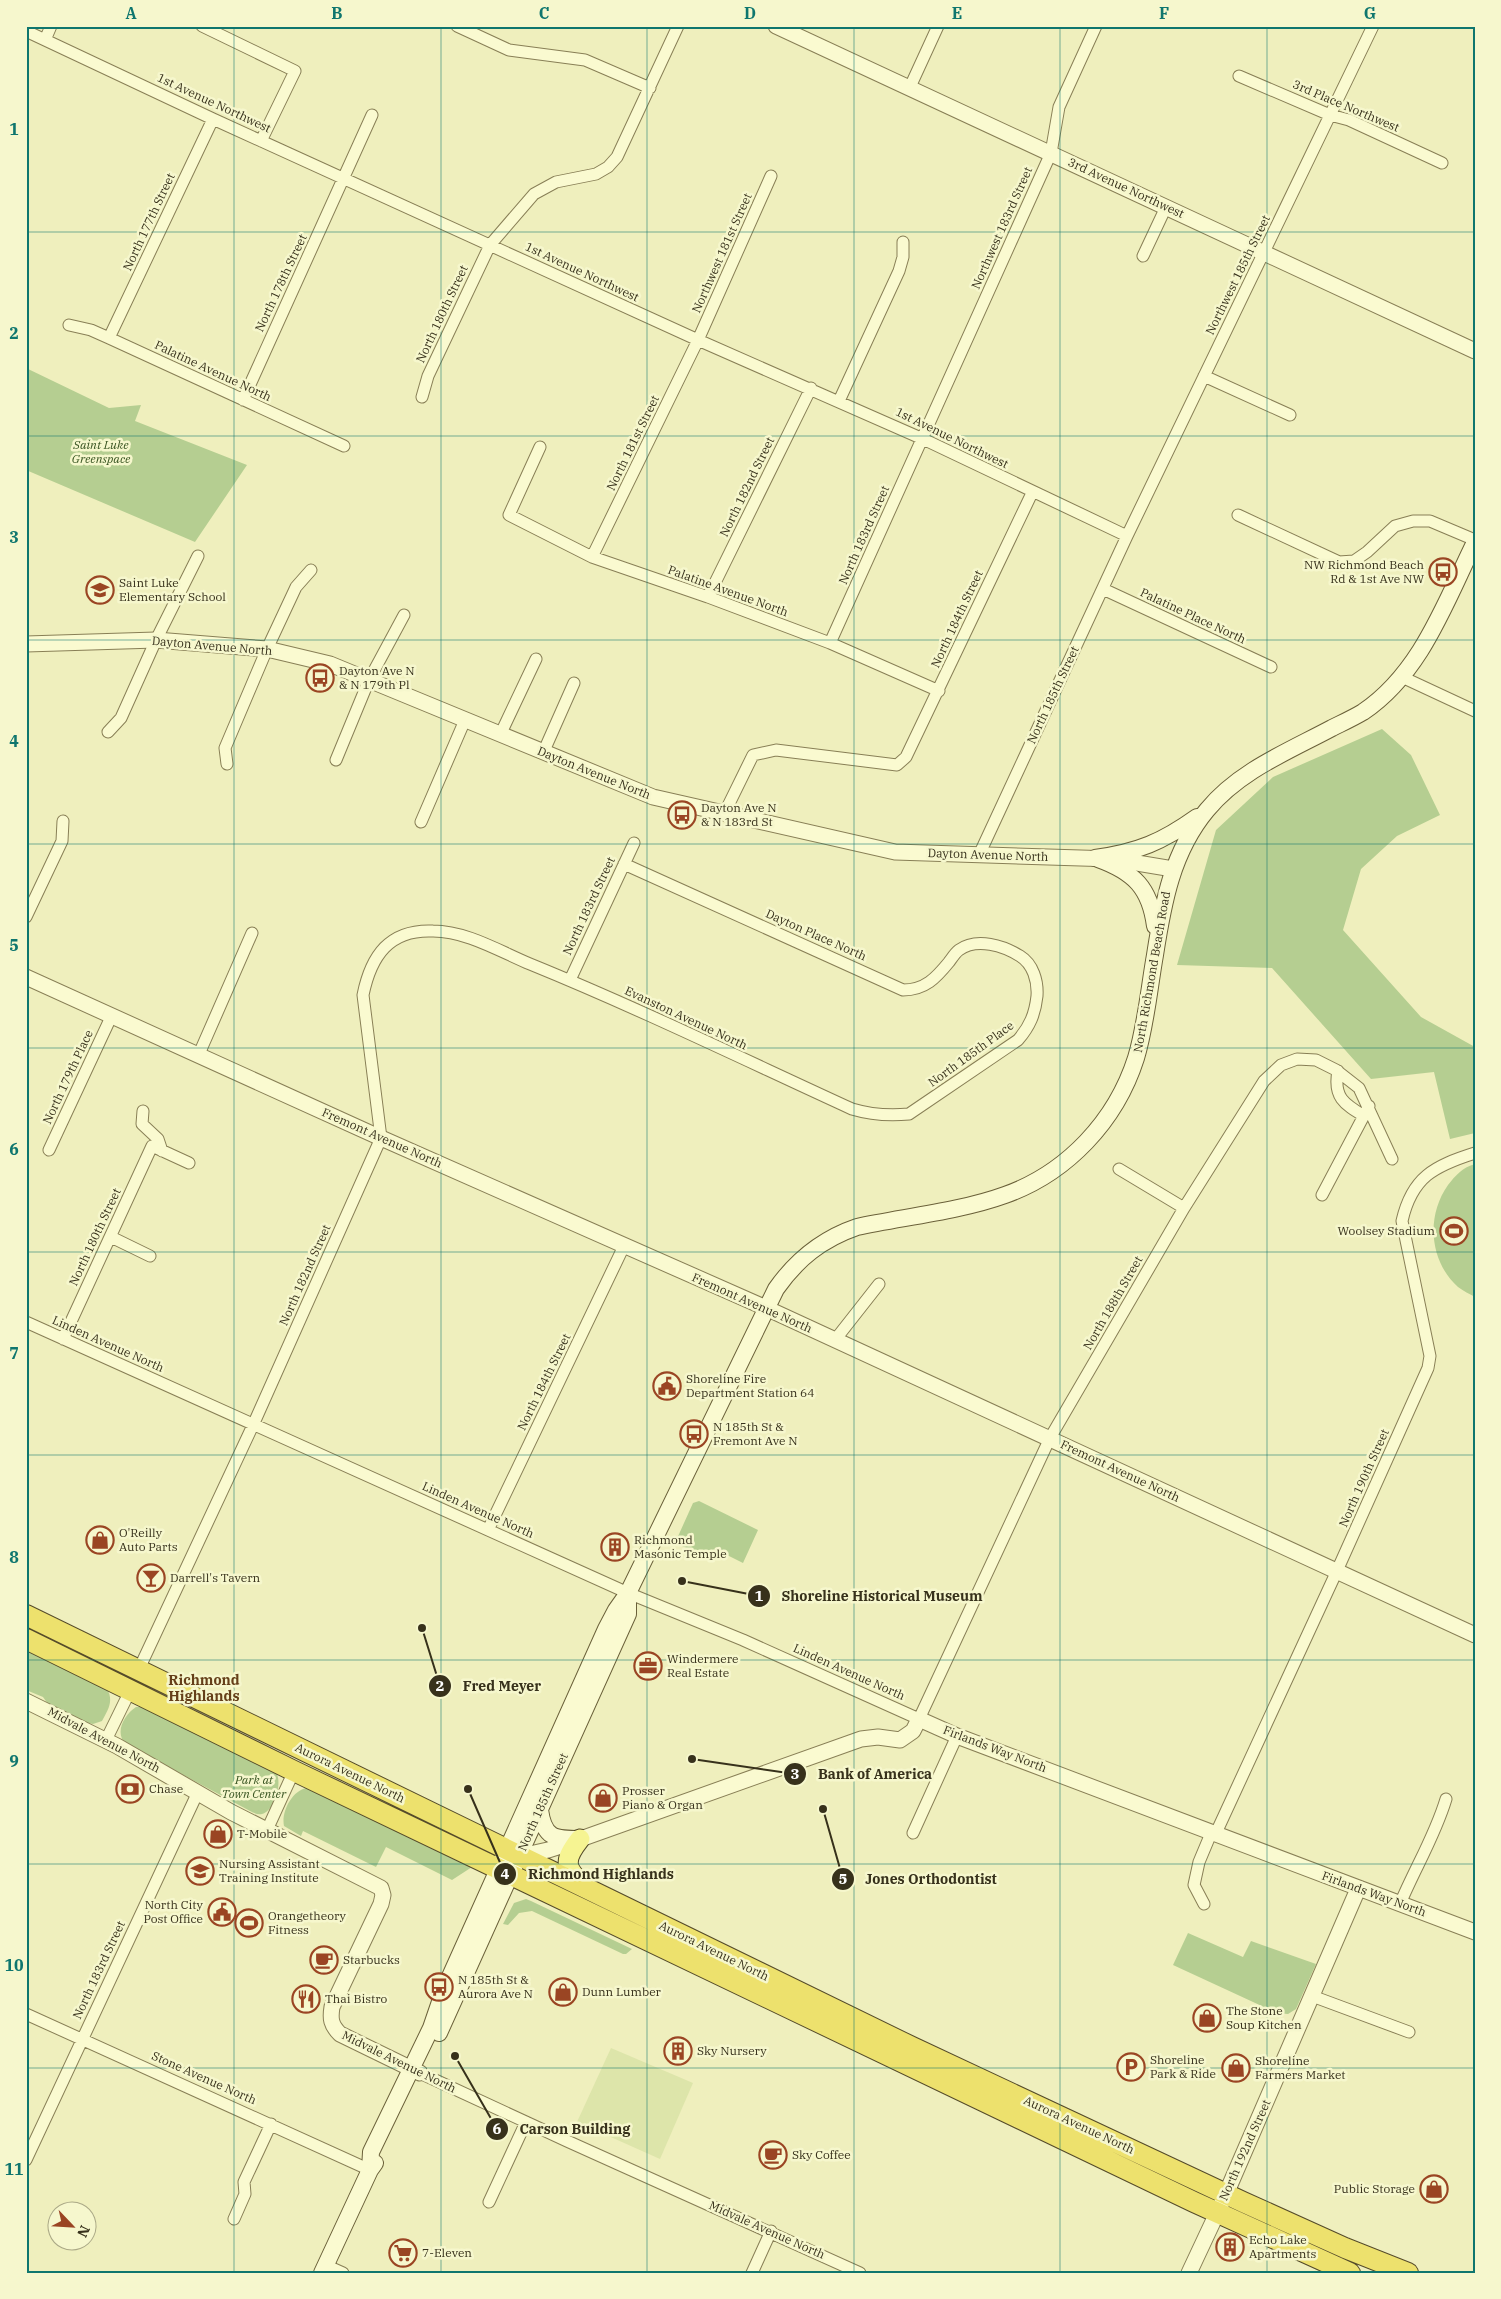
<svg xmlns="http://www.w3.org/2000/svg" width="1501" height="2299" viewBox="0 0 1501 2299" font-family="'IBM Plex Serif',serif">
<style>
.farmland{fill:#dde5aa}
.green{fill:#b5ce91}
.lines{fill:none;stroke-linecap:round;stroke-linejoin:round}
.minor-casing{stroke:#887f56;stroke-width:13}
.tertiary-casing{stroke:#887f56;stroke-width:17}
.secondary-casing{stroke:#6a6039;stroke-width:18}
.primary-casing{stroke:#554b2a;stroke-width:21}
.trunk-casing{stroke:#554b2a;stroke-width:22}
.minor{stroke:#fafad0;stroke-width:11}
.tertiary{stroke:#fafad0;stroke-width:15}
.secondary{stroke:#fafad0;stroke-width:16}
.primary{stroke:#f6f492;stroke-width:19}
.trunk{stroke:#ede16d;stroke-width:20}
.grid{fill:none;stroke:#0f766e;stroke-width:1;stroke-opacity:0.55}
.labels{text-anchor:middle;stroke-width:5;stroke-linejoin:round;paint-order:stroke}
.street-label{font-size:12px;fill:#37311b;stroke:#f6f7cd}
.park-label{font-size:12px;font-style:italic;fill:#385421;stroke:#f6f7cd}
.poi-label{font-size:12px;fill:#37311b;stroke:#f6f7cd;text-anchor:start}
.neighbourhood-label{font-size:14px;font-weight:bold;fill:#653f19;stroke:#f6f7cd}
.leader{fill:none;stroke:#37311b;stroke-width:2}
.callout-dot{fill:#37311b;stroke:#f6f7cd;stroke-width:2}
.mark-label{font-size:15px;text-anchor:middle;font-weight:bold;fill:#fff}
.callout-label{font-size:14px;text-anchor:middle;font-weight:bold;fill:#37311b;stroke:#f6f7cd;stroke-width:5;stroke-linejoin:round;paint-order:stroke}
.neatline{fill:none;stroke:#0f766e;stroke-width:2}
.grid-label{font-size:16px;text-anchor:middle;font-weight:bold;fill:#0f766e}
</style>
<rect width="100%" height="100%" fill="#efefbd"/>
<path class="farmland" d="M611,2048L693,2083L660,2159L577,2122Z"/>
<path class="green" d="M26,368L109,408L141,405L135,421L247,465L195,542L26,470Z
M1382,729L1411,755L1440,815L1397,836L1361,869L1343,930L1421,1017L1475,1047V1133L1450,1139L1434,1072L1371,1079L1272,968L1177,965L1216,830L1273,777Z
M1475,1164V1297C1470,1294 1463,1291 1458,1287C1429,1261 1426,1216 1448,1185C1455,1176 1463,1167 1475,1164Z
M699,1501L758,1530L743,1563L717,1550L707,1551L704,1556L675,1543L693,1503Z
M26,1649L107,1689C114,1701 108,1710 102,1721L93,1724L83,1722L48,1704L43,1697L26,1690Z
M136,1707H142L276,1772C283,1783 274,1811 262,1814C258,1815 254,1813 250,1811L126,1744C114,1733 124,1715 136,1707Z
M306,1788L313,1789L472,1867L452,1880L386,1847L376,1867L303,1831L301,1836L284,1826C281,1812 292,1791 306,1788Z
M526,1899L531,1901L632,1949L626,1954H623L532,1911L519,1913L508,1925L503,1924L514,1903Z
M1188,1933L1243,1957L1251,1941L1316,1964L1296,2009L1288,2014L1277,2013L1173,1965Z"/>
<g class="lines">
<g class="minor-casing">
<path id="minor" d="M202,26L295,71L261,141
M457,26L509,50L585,60L650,88
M26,31L213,119L698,340L923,439L1127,536
M45,40L51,26
M1239,76L1330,115L1349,120L1442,163
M910,87L938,26
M1143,256L1166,207
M69,325L91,330L109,338L344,446
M109,338L213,119
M1204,376L1290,415
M422,397L428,376L490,245L534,194L556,182L596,174L608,167L617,157L678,26
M243,400L372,115
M839,401L899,271L903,257V242
M540,447L509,515L592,557L708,597L830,643L939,691
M1238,515L1339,562L1354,561L1367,552L1395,526L1413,521H1430L1475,540
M592,557L698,340L771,176
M1103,589L1271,667
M708,597L811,388
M830,643L1051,153L1059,107L1096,26
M1402,677L1475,711
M108,732L121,718L156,640L198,556
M501,733L536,659
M543,753L574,683
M336,760L369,680L404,615
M227,764L225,748L267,649L296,587L311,570
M725,812L753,755L776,750L897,765L906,757L1032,493
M421,822L465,720
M979,855L1127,536L1373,26
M26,917L62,841L63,821
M570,980L634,843
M199,1054L252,933
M1338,1071C1333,1097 1344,1104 1364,1116
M143,1111L142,1124L158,1139L162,1151
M49,1150L112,1015
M1119,1169L1184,1208
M1322,1195L1369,1106
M111,1237L150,1256
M26,1322L628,1593L743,1640L919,1719L1050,1438L1184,1208L1264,1081L1281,1065L1297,1059L1316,1060L1336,1070L1359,1088L1392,1159
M63,1339L152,1146L189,1163
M835,1340L879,1284
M488,1530L624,1246
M139,1669L254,1423L381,1138L363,995C371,956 389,929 433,931C466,931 499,951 530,964C638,1008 745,1060 852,1109C872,1115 888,1116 909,1114L1018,1040C1030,1026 1035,1014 1037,996C1038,981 1033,964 1020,956C1004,946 977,937 959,950C955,953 952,958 949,962C936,978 925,990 903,990L624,864
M106,1740L131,1689
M267,1830L294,1771
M913,1833L957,1736
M1216,1833L1336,1573L1428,1368L1430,1356L1402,1221C1412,1177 1434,1166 1475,1153
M1204,1904L1194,1885L1199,1862L1212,1831
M1400,1904C1415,1868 1435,1836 1446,1799
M1312,1996L1409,2032
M26,2014L370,2170
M420,2073L567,2141L860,2273
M26,2160L198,1792
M489,2202L526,2122
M234,2219L245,2194L244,2182L271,2124
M325,2265L343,2273
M752,2273L771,2231"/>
</g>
<g class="tertiary-casing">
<path id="tertiary" d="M776,26L1475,351
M26,644L156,640L267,649L330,664L653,797L895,852L1113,859L1173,869
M26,977L381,1138L766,1308L1475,1635
M26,1701L117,1746L231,1812L381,1888L383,1895L381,1904L332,2007C330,2019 331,2025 340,2034L420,2073
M519,1855C546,1853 563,1845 589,1836L861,1739L878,1737L900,1740L913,1731L919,1719L957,1736L1475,1932
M1189,2273L1226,2194L1358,1889"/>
</g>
<g class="secondary-casing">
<path id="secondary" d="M1095,858C1138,852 1162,842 1197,817
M1098,859C1134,872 1150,888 1155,926
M540,1810C544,1838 554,1839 580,1839
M439,2033L628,1614V1593
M370,2170L371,2152L431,2028L444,1990L606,1629L616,1610L628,1593L776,1289C797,1259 822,1239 857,1227C904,1217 961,1211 1005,1195C1067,1173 1116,1121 1136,1058C1146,1025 1149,989 1155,955C1163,903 1172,852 1207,810C1239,771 1287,752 1332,728C1342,723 1353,718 1363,712C1421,673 1445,603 1475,542
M322,2273L370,2170L375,2163"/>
</g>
<g class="primary-casing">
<path id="primary" d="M580,1839C562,1862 565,1868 586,1888"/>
</g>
<g class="trunk-casing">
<path id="trunk" d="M26,1615L912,2047L1243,2202L1345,2248L1408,2273
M26,1639L294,1771L1194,2202L1350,2273"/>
</g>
<use href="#minor" class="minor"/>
<use href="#tertiary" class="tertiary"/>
<use href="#secondary" class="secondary"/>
<use href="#primary" class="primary"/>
<use href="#trunk" class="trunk"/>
</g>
<path class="grid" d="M234,26V2273M441,26V2273M647,26V2273M854,26V2273M1060,26V2273M1267,26V2273M26,232H1475M26,436H1475M26,640H1475M26,844H1475M26,1048H1475M26,1252H1475M26,1455H1475M26,1660H1475M26,1864H1475M26,2068H1475"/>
<defs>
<g id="bus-ring" transform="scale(1.4375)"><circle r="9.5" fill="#f6f7cd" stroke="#9a4523" stroke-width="1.5"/><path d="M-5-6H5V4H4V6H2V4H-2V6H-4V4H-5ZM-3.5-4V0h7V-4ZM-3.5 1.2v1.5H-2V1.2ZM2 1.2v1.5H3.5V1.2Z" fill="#9a4523"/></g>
<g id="school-ring" transform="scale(1.4375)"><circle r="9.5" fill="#f6f7cd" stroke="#9a4523" stroke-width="1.5"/><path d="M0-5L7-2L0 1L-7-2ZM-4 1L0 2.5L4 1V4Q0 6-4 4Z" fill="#9a4523"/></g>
<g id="stadium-ring" transform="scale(1.4375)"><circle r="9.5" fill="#f6f7cd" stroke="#9a4523" stroke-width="1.5"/><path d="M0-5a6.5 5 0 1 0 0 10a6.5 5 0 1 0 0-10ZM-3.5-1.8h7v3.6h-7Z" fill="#9a4523"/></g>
<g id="civic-ring" transform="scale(1.4375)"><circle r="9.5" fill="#f6f7cd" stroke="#9a4523" stroke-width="1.5"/><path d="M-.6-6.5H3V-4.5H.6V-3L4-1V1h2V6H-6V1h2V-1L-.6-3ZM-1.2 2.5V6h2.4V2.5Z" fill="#9a4523"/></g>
<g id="shop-ring" transform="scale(1.4375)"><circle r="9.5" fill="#f6f7cd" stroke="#9a4523" stroke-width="1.5"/><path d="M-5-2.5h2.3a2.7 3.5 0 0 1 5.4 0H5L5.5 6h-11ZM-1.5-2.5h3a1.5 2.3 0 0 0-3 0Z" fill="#9a4523"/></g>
<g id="building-ring" transform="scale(1.4375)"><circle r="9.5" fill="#f6f7cd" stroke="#9a4523" stroke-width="1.5"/><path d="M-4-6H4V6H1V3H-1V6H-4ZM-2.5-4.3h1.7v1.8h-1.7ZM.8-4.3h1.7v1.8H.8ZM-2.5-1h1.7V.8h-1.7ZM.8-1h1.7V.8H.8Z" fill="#9a4523"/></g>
<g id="bar-ring" transform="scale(1.4375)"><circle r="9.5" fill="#f6f7cd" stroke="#9a4523" stroke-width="1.5"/><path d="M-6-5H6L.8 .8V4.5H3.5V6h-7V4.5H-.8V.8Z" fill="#9a4523"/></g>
<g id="office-ring" transform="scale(1.4375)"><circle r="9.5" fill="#f6f7cd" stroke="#9a4523" stroke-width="1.5"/><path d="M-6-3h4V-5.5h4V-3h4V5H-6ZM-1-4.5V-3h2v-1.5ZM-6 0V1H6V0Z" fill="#9a4523"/></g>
<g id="bank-ring" transform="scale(1.4375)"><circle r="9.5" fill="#f6f7cd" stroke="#9a4523" stroke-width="1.5"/><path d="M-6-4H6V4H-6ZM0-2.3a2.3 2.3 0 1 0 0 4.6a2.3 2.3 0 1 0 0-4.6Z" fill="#9a4523"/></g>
<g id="university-ring" transform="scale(1.4375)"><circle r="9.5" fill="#f6f7cd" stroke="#9a4523" stroke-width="1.5"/><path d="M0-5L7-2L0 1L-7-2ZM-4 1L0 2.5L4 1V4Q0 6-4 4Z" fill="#9a4523"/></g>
<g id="cafe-ring" transform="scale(1.4375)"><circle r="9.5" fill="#f6f7cd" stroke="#9a4523" stroke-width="1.5"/><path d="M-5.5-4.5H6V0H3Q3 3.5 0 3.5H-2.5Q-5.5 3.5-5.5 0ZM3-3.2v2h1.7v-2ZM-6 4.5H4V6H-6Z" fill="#9a4523"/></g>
<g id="restaurant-ring" transform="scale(1.4375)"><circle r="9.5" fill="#f6f7cd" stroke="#9a4523" stroke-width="1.5"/><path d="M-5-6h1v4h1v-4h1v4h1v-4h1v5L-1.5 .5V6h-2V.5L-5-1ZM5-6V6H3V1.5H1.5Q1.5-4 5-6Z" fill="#9a4523"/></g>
<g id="parking-ring" transform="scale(1.4375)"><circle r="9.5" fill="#f6f7cd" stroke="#9a4523" stroke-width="1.5"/><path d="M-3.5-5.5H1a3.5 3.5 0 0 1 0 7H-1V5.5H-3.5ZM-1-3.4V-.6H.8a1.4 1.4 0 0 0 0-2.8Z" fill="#9a4523"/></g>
<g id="supermarket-ring" transform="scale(1.4375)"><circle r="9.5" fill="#f6f7cd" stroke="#9a4523" stroke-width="1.5"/><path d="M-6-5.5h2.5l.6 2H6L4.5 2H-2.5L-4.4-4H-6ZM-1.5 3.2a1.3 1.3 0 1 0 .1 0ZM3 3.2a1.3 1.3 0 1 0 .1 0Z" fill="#9a4523"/></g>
</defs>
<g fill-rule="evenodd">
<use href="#bus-ring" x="1443" y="572"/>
<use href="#school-ring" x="100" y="590"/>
<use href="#bus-ring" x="320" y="678"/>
<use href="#bus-ring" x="682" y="815"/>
<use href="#stadium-ring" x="1454" y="1231"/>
<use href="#civic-ring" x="667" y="1386"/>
<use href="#bus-ring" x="694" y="1434"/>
<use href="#shop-ring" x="100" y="1540"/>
<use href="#building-ring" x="615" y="1547"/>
<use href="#bar-ring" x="151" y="1578"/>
<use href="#office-ring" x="648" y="1666"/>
<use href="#bank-ring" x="130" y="1789"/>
<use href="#shop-ring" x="603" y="1798"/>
<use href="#shop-ring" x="218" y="1834"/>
<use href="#university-ring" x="200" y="1871"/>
<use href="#civic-ring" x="222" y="1912"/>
<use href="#stadium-ring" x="249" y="1923"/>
<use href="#cafe-ring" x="324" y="1960"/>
<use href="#bus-ring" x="439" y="1987"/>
<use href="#shop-ring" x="563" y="1992"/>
<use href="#restaurant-ring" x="306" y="1999"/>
<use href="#shop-ring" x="1207" y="2018"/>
<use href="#building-ring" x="678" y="2051"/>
<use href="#parking-ring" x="1131" y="2067"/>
<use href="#shop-ring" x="1236" y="2068"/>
<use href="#cafe-ring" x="773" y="2155"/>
<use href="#shop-ring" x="1434" y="2189"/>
<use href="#building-ring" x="1230" y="2247"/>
<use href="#supermarket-ring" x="403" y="2253"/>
</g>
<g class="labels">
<g class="street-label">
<text transform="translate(214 103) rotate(25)" y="4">1st Avenue Northwest</text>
<text transform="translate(1346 106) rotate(23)" y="4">3rd Place Northwest</text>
<text transform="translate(1126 188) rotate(25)" y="4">3rd Avenue Northwest</text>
<text transform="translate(149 222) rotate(-65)" y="4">North 177th Street</text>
<text transform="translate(1002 228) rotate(-66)" y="4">Northwest 183rd Street</text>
<text transform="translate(722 253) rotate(-66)" y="4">Northwest 181st Street</text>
<text transform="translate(582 272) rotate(25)" y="4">1st Avenue Northwest</text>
<text transform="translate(1238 275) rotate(-64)" y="4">Northwest 185th Street</text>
<text transform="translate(281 283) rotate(-65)" y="4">North 178th Street</text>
<text transform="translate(442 314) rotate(-65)" y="4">North 180th Street</text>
<text transform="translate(213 371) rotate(25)" y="4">Palatine Avenue North</text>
<text transform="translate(952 438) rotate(26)" y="4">1st Avenue Northwest</text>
<text transform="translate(633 443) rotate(-64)" y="4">North 181st Street</text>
<text transform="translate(747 487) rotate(-64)" y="4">North 182nd Street</text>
<text transform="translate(864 535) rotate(-66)" y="4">North 183rd Street</text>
<text transform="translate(728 591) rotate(20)" y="4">Palatine Avenue North</text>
<text transform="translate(1193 616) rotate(25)" y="4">Palatine Place North</text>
<text transform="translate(957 619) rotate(-65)" y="4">North 184th Street</text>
<text transform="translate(212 646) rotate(5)" y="4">Dayton Avenue North</text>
<text transform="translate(1053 695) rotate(-65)" y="4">North 185th Street</text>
<text transform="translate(594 773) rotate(22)" y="4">Dayton Avenue North</text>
<text transform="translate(988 855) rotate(2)" y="4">Dayton Avenue North</text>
<text transform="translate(589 906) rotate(-65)" y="4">North 183rd Street</text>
<text transform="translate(816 935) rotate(24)" y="4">Dayton Place North</text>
<text transform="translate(1152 972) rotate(-80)" y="4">North Richmond Beach Road</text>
<text transform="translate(686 1018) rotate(25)" y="4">Evanston Avenue North</text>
<text transform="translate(971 1054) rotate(-36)" y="4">North 185th Place</text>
<text transform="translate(68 1077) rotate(-65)" y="4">North 179th Place</text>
<text transform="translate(382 1138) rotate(24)" y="4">Fremont Avenue North</text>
<text transform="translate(95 1237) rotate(-65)" y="4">North 180th Street</text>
<text transform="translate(305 1275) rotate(-66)" y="4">North 182nd Street</text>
<text transform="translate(752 1303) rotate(24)" y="4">Fremont Avenue North</text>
<text transform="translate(1113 1303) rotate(-60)" y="4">North 188th Street</text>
<text transform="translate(108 1344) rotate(24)" y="4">Linden Avenue North</text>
<text transform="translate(544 1382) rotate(-64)" y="4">North 184th Street</text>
<text transform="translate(1120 1471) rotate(25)" y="4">Fremont Avenue North</text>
<text transform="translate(1364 1478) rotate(-66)" y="4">North 190th Street</text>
<text transform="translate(478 1510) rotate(24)" y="4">Linden Avenue North</text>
<text transform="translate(849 1672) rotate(24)" y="4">Linden Avenue North</text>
<text transform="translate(104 1740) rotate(28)" y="4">Midvale Avenue North</text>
<text transform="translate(995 1749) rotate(21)" y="4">Firlands Way North</text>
<text transform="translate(350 1773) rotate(26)" y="4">Aurora Avenue North</text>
<text transform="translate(543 1802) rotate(-66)" y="4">North 185th Street</text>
<text transform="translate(1374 1894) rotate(20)" y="4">Firlands Way North</text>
<text transform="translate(714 1951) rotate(26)" y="4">Aurora Avenue North</text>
<text transform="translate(99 1970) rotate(-65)" y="4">North 183rd Street</text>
<text transform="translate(399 2062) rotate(26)" y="4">Midvale Avenue North</text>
<text transform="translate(204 2078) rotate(24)" y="4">Stone Avenue North</text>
<text transform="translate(1079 2125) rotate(25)" y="4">Aurora Avenue North</text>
<text transform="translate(1245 2150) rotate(-66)" y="4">North 192nd Street</text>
<text transform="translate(767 2230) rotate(24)" y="4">Midvale Avenue North</text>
</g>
<g class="park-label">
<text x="101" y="449">Saint Luke<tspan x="101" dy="14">Greenspace</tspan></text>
<text x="254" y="1784">Park at<tspan x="254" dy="14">Town Center</tspan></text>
</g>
<g class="poi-label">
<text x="1424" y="569" text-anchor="end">NW Richmond Beach<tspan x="1424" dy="14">Rd &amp; 1st Ave NW</tspan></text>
<text x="119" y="587">Saint Luke<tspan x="119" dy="14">Elementary School</tspan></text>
<text x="339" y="675">Dayton Ave N<tspan x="339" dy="14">&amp; N 179th Pl</tspan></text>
<text x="701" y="812">Dayton Ave N<tspan x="701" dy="14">&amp; N 183rd St</tspan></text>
<text x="1435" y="1235" text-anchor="end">Woolsey Stadium</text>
<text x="686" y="1383">Shoreline Fire<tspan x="686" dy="14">Department Station 64</tspan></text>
<text x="713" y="1431">N 185th St &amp;<tspan x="713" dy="14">Fremont Ave N</tspan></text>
<text x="119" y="1537">O'Reilly<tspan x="119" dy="14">Auto Parts</tspan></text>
<text x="634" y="1544">Richmond<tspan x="634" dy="14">Masonic Temple</tspan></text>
<text x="170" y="1582">Darrell's Tavern</text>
<text x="667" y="1663">Windermere<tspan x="667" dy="14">Real Estate</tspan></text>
<text x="149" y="1793">Chase</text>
<text x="622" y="1795">Prosser<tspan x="622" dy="14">Piano &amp; Organ</tspan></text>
<text x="237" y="1838">T-Mobile</text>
<text x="219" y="1868">Nursing Assistant<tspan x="219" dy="14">Training Institute</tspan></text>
<text x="203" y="1909" text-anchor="end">North City<tspan x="203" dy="14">Post Office</tspan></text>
<text x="268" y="1920">Orangetheory<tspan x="268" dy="14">Fitness</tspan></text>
<text x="343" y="1964">Starbucks</text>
<text x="458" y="1984">N 185th St &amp;<tspan x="458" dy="14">Aurora Ave N</tspan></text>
<text x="582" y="1996">Dunn Lumber</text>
<text x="325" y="2003">Thai Bistro</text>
<text x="1226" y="2015">The Stone<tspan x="1226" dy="14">Soup Kitchen</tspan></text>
<text x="697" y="2055">Sky Nursery</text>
<text x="1150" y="2064">Shoreline<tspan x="1150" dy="14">Park &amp; Ride</tspan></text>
<text x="1255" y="2065">Shoreline<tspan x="1255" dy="14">Farmers Market</tspan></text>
<text x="792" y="2159">Sky Coffee</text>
<text x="1415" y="2193" text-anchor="end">Public Storage</text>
<text x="1249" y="2244">Echo Lake<tspan x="1249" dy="14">Apartments</tspan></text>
<text x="422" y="2257">7-Eleven</text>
</g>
<g class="neighbourhood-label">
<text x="204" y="1685">Richmond<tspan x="204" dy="16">Highlands</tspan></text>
</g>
</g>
<path class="leader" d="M682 1581L759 1596M422 1628L440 1686M692 1759L795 1774M468 1789L505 1874M823 1809L843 1879M455 2056L497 2129"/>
<g class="callout-dot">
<circle cx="682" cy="1581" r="5"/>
<circle cx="422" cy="1628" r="5"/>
<circle cx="692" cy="1759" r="5"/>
<circle cx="468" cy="1789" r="5"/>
<circle cx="823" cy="1809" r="5"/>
<circle cx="455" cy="2056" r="5"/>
<circle cx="759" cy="1596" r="12"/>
<circle cx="440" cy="1686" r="12"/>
<circle cx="795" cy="1774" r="12"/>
<circle cx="505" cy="1874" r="12"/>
<circle cx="843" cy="1879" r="12"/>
<circle cx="497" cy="2129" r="12"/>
</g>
<g class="mark-label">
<text x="759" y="1601">1</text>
<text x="440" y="1691">2</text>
<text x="795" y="1779">3</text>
<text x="505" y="1879">4</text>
<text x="843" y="1884">5</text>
<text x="497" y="2134">6</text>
</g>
<g class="callout-label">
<text x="882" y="1601">Shoreline Historical Museum</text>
<text x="502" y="1691">Fred Meyer</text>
<text x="875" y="1779">Bank of America</text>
<text x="601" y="1879">Richmond Highlands</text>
<text x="931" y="1884">Jones Orthodontist</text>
<text x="575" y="2134">Carson Building</text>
</g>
<rect width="1501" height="2299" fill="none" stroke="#f6f7cd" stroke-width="55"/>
<g transform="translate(72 2226) rotate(115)"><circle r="24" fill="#f6f7cd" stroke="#aaa886"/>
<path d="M0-4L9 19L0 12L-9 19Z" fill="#9a4523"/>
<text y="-8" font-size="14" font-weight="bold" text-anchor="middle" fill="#37311b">N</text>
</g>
<rect x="28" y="28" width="1446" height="2244" class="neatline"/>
<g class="grid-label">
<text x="131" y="19">A</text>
<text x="337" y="19">B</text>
<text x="544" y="19">C</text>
<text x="750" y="19">D</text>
<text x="957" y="19">E</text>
<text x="1164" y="19">F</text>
<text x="1370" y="19">G</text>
<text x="14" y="135">1</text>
<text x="14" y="339">2</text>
<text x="14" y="543">3</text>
<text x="14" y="747">4</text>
<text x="14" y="951">5</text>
<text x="14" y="1155">6</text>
<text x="14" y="1359">7</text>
<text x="14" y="1563">8</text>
<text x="14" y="1767">9</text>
<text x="14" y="1971">10</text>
<text x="14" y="2175">11</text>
</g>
</svg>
